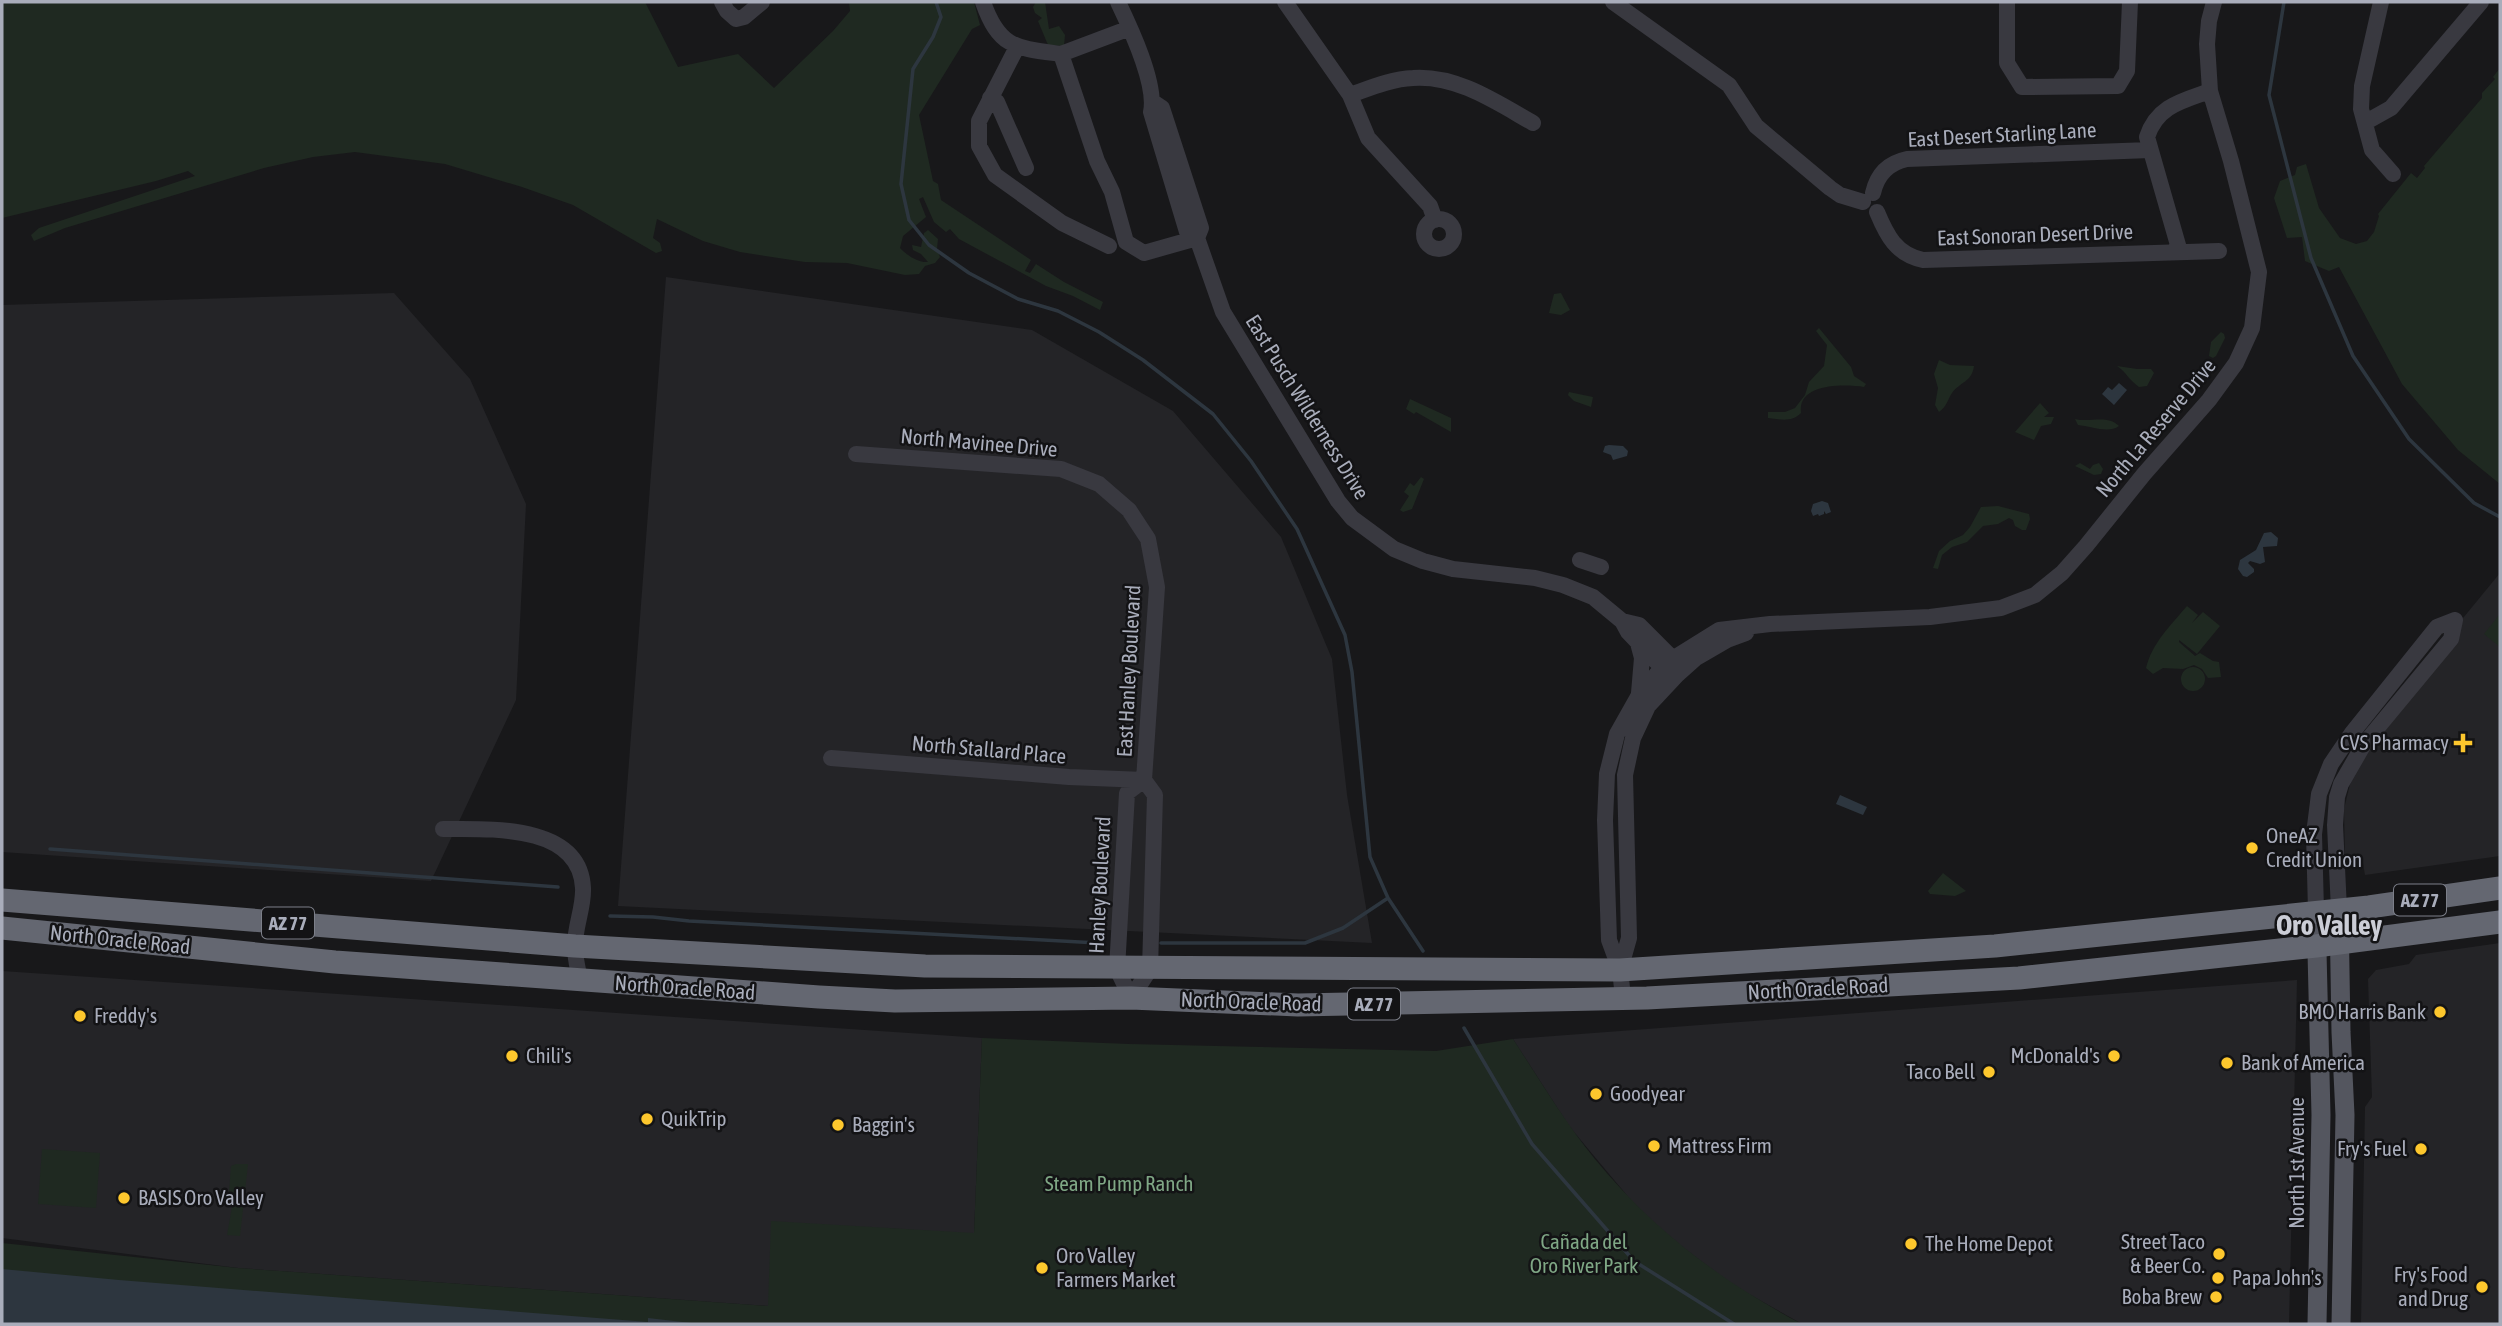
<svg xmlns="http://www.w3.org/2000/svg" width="2502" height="1326" viewBox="0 0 2502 1326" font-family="'Asap Condensed',sans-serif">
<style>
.built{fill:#242427}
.green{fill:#1f2921}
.water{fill:#2d363f}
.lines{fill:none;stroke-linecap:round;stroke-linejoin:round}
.stream{stroke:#2d363f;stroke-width:3.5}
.minor{stroke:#393940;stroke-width:16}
.major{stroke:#54565f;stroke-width:19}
.highway{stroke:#646771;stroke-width:23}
.poi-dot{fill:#fdc72d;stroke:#131315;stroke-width:2.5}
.labels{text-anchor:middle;stroke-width:5;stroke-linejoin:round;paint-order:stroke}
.shield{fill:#131315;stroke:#7c7f89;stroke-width:2}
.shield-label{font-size:19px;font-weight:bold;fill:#a9adbb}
.street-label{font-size:21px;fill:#a9adbb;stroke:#131315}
.poi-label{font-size:21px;fill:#a9adbb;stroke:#131315;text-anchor:start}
.park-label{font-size:21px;fill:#7fa785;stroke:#131315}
.district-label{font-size:28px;font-weight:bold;fill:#cbcdd6;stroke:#131315}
</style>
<rect width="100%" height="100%" fill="#18181a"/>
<path class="built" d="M666,277L1032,330L1173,411L1281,537L1332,659L1347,795L1372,943L618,906Z
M394,293L470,379L526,504L516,700L431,881L2,852V305Z
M2500,573V856L2365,875L2363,863L2345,858L2344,809L2353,772L2459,623Z
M2500,943V1324H2361L2365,1107L2372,1097L2368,979L2376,970L2409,964L2416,955Z
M2,971L982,1038L974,1234L884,1228L768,1306L238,1268L2,1238Z
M2297,980L2289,1324H1802L1731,1284L1663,1232L1630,1199L1569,1126L1513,1039Z"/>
<path class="green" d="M2,2H645L678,67L738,54L774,88L833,31L850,11L849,2H974L980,25L972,29L919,115L933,181L938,184L941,200L1031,260L1025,271L1030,273L1036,264L1064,282L1103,302L1100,310L1073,296L1046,286L959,239L950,229L946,232L934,222L923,197L919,199L926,217L903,236L900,248C906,255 919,263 928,262L921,254L913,250L912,245L921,247L924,233L928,230L938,239L937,249L940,257L935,263L925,266L919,274L905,275L847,263L805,262L740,252L703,241L657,219L653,238L660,243L662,251L656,253L573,205L522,187L445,164L355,152L313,157L264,168L65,228L34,241L31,235L39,228L195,176L188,171L156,181L2,218Z
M1036,2H1045L1049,29L1059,26L1065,35L1064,46L1048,45L1038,21L1042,18L1035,13L1033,7Z
M2500,68V484L2458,450L2402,384L2339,267L2329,271L2305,261L2302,237L2287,238L2274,198L2280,181L2295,175L2297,167L2306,164L2319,208L2340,238L2356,244L2367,241L2374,232L2379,216L2378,214L2411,173L2417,178L2425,168L2424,166L2482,98V93L2495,79L2493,77Z
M1561,293L1570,310L1561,315L1549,313L1554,294Z
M1819,328L1851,367L1854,376L1866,384L1864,387C1844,384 1797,383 1801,413C1791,423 1780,419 1768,418V412H1785L1795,408L1805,395L1809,382L1824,366L1827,345L1816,331Z
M2221,332L2224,334L2225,338L2216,356L2213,358L2209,356L2211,342Z
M1939,360L1950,365L1974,366C1972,382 1960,382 1952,393C1947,401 1947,406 1939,412L1935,405L1938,388L1934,374Z
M2117,366L2137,369H2151L2154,373L2147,386L2139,387C2128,379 2127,373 2117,366Z
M1569,392L1593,397L1591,407L1574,401L1568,395Z
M1410,399L1451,418V432L1416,412L1414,414L1406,409Z
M2040,403L2049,413L2044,417H2054L2051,424L2041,426L2034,440L2015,432Z
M2075,419C2090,423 2107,414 2119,426C2108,434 2091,426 2078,425Z
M2080,463L2090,469L2093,465L2099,463L2103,469L2101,474L2094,475L2075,466Z
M1421,477L1424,479L1412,509L1403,512L1400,510L1409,496L1404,492L1410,483L1414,486Z
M1998,506L2029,514L2030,519L2026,530H2022L2015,526L2013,520L2009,518L1998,524L1983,526L1967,542L1952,547L1942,555L1938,569L1933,568L1939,551L1950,541L1963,535L1970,527L1981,507Z
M2187,606L2198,615L2192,623L2203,612L2220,626L2197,654L2179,640V642L2195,656L2200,653L2213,661L2219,662L2221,677L2208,678L2202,669L2194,665L2183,669L2163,668L2153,674L2146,668C2152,643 2171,625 2187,606Z
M2500,614V647L2484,634Z
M2181 679a12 12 0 1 1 24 0a12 12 0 1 1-24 0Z
M1943,873L1966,891L1955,896L1930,894L1928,891Z
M982,1038L1129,1044L1436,1051L1513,1039C1539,1079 1564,1121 1594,1158C1652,1229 1722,1282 1802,1324H2V1243L238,1268L768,1306L771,1221L974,1233Z
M42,1149L100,1153L96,1208L38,1204Z
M236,1164H248L240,1236L227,1235L232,1207L228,1204L231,1166Z"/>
<path class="water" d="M2119,383L2127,390L2114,405L2102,394L2108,387L2112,390Z
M1609,445L1623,446L1628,451L1627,456L1613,460L1611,455L1603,452L1605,446Z
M1822,501L1828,503L1831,512L1826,514L1824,511V514L1819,516L1818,514L1813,516L1811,511L1813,504Z
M2271,532L2278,538L2277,546L2263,547L2265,562L2260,564L2250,561L2248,563L2254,569V572L2247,577L2243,576L2238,569L2240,560L2256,550L2264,533Z
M1840,795L1867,807L1863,815L1836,804Z
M2,1269L119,1280L648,1322V1318L700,1324H2Z"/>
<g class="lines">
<path class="stream" d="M936,2L941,17L933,37L913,69L901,184L909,220L929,245L969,273L1018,299L1058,311L1099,332L1143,360L1213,414L1251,461L1297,529L1345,635L1352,672L1370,857L1388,898L1423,951
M2284,2L2269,95L2311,258L2353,356L2409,439L2474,503L2500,517
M50,849L558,887
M610,916L653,917L689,921L1098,943
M1161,943H1305L1343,928L1388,898
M1464,1028L1532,1144L1634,1261L1734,1324"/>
<path class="minor" d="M722,2L727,11L736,19L744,17L762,2
M983,2C999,48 1016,48 1061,54L1097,161L1112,192L1126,242L1144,253L1197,238
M1118,2C1130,27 1157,84 1151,112L1187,232L1197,238L1223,312L1338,501L1352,518L1394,549L1423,561L1453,569L1535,578L1563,585L1593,597L1622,621
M1285,2L1350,95L1368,138L1430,206L1435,220
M1613,2L1729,85L1756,126L1830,188L1840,195L1863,202
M2007,2V63L2022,87L2118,86L2127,71L2130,2
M2381,2L2362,86L2361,109L2372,150L2393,174
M1017,47L979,121V146L995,175L1062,223L1109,246
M1061,54L1130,28
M1350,95C1370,88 1391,79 1413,78C1457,75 1496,102 1533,123
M990,98L997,102L1026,168
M1153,102L1162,108L1201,228L1197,238
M2366,122L2391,108L2481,2
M1873,193C1877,175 1888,163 1907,159L2150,150
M1877,212C1887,236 1896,254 1923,260L2219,251
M1424 234a15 15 0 1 1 30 0a15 15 0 1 1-30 0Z
M2180,252L2147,137C2157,106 2182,101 2210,91
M856,454L1061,469L1099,484L1129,510L1148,539L1157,587L1144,780L1155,795L1150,969L1131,998
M1580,560L1601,567
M1638,643L1642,658L1639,693
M1669,675L1628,632L1622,621L1639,625L1679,665
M831,758L1069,777L1144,780
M443,829C490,829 580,824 583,888C584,908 574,928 575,948C575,958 578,969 580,980
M2339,910L2335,825L2337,797L2341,784L2364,744L2451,639L2455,620
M2316,911L2314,834L2319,794L2331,764L2352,733L2437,627L2455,620
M1620,970L1629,938L1625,775L1633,738L1648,706L1677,675L1696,658L1727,640L1746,633
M1623,997L1620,970L1609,940L1605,820L1607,774L1617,734L1639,695L1666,663L1719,630L1770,624L1930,617L2001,608L2035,595L2062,573L2086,546L2144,474L2209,400L2236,363L2252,328L2259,272L2231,161L2210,91L2207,44L2209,21L2214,2
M1131,998L1117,969L1127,793L1144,780"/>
<path class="major" d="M2339,910L2341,1032L2345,1115L2341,1324
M2316,911L2321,1115L2317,1324"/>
<path class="highway" d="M2,900L575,946L925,966L1620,970L1995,946L2369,907L2500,888
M2,928L335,962L819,997L895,1001L1131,998L1298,1005L1647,998L2019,978L2316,946L2500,922"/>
</g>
<g class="poi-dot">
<path d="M2459.5 732.5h7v7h7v7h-7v7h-7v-7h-7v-7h7z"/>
<circle cx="2252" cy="848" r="7"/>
<circle cx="2440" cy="1012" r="7"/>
<circle cx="80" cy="1016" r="7"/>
<circle cx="512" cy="1056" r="7"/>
<circle cx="2114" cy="1056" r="7"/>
<circle cx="2227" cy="1063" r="7"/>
<circle cx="1989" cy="1072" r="7"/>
<circle cx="1596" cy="1094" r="7"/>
<circle cx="647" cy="1119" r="7"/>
<circle cx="838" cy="1125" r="7"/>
<circle cx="1654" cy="1146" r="7"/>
<circle cx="2421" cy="1149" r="7"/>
<circle cx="124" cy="1198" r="7"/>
<circle cx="1911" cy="1244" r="7"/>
<circle cx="2219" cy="1254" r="7"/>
<circle cx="1042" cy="1268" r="7"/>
<circle cx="2218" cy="1278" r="7"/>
<circle cx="2482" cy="1287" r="7"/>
<circle cx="2216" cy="1297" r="7"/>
</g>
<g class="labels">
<g class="shield">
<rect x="2394" y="884.5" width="52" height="31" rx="5"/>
<rect x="262" y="907.5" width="52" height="31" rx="5"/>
<rect x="1348" y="988.5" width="52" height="31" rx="5"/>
</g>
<g class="shield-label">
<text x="2420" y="907">AZ 77</text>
<text x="288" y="930">AZ 77</text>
<text x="1374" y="1011">AZ 77</text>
</g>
<g class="street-label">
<text transform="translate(2002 135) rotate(-3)" y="7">East Desert Starling Lane</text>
<text transform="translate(2035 235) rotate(-2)" y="7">East Sonoran Desert Drive</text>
<text transform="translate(1307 407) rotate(58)" y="7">East Pusch Wilderness Drive</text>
<text transform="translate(2156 428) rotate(-50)" y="7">North La Reserve Drive</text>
<text transform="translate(979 443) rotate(5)" y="7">North Mavinee Drive</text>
<text transform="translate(1129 671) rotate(-87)" y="7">East Hanley Boulevard</text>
<text transform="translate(989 750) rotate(5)" y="7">North Stallard Place</text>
<text transform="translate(1100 885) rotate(-87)" y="7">Hanley Boulevard</text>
<text transform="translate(120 940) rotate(6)" y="7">North Oracle Road</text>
<text transform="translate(685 988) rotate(4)" y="7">North Oracle Road</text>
<text transform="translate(1818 989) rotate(-3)" y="7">North Oracle Road</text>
<text transform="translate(1251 1002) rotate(2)" y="7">North Oracle Road</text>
<text transform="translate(2297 1163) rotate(-90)" y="7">North 1st Avenue</text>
</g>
<g class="poi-label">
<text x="2449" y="750" text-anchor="end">CVS Pharmacy</text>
<text x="2266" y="843">OneAZ<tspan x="2266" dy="24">Credit Union</tspan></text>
<text x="2426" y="1019" text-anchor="end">BMO Harris Bank</text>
<text x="94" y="1023">Freddy's</text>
<text x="526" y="1063">Chili's</text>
<text x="2100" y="1063" text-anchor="end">McDonald's</text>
<text x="2241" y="1070">Bank of America</text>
<text x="1975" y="1079" text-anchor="end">Taco Bell</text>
<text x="1610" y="1101">Goodyear</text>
<text x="661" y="1126">QuikTrip</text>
<text x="852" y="1132">Baggin's</text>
<text x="1668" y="1153">Mattress Firm</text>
<text x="2407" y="1156" text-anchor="end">Fry's Fuel</text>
<text x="138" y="1205">BASIS Oro Valley</text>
<text x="2205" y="1249" text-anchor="end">Street Taco<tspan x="2205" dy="24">&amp; Beer Co.</tspan></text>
<text x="1925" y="1251">The Home Depot</text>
<text x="1056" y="1263">Oro Valley<tspan x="1056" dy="24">Farmers Market</tspan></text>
<text x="2468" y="1282" text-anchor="end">Fry's Food<tspan x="2468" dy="24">and Drug</tspan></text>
<text x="2232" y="1285">Papa John's</text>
<text x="2202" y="1304" text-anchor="end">Boba Brew</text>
</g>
<g class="park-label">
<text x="1119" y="1191">Steam Pump Ranch</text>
<text x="1584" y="1249">Cañada del<tspan x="1584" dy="24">Oro River Park</tspan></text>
</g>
<g class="district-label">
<text x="2329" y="935">Oro Valley</text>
</g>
</g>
<rect width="2502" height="1326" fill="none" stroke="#a9adbb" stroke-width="7"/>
</svg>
